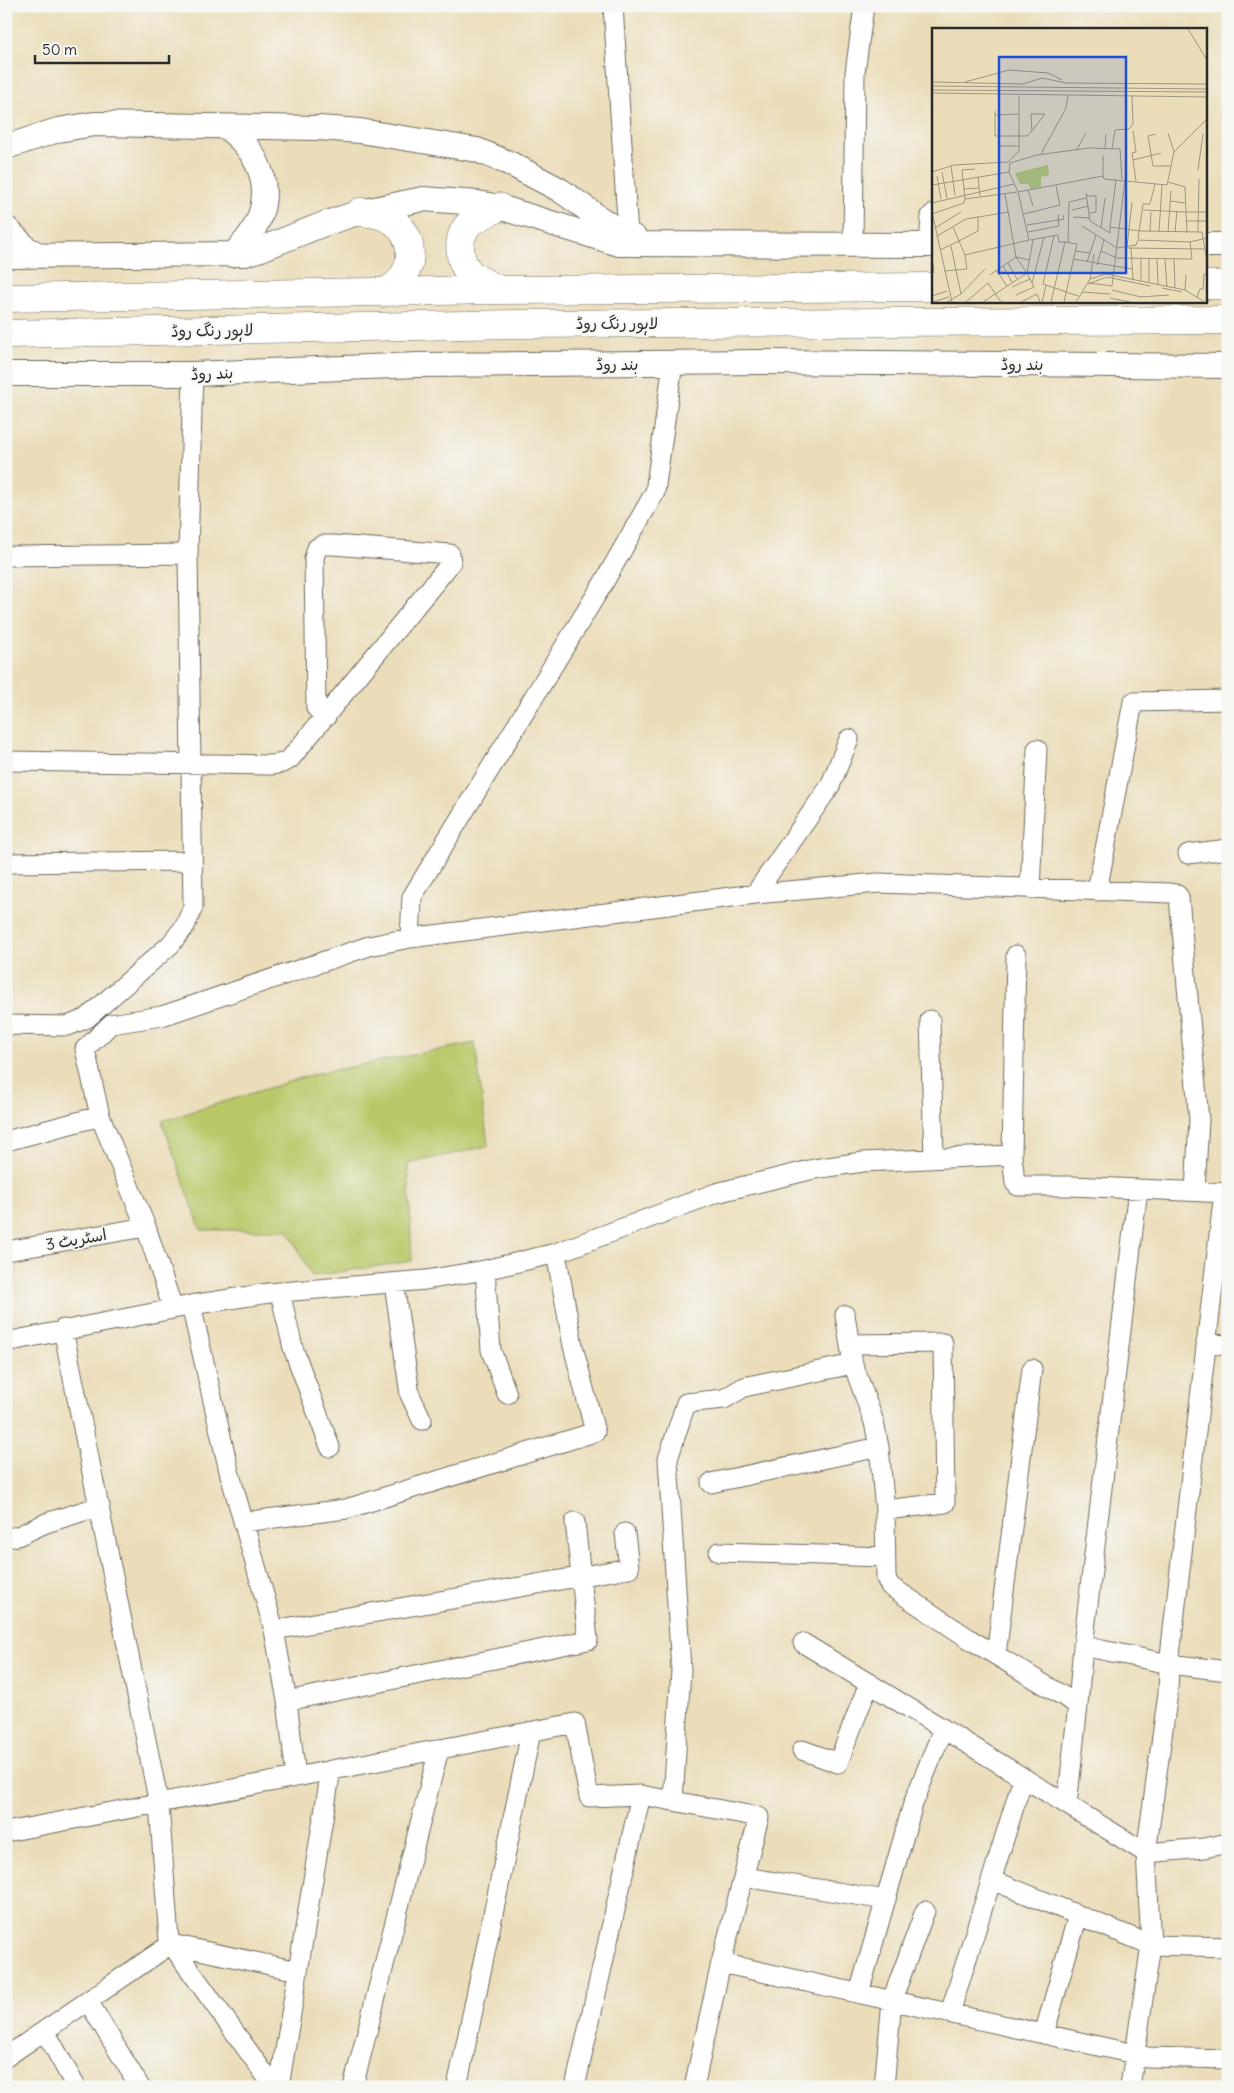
<svg xmlns="http://www.w3.org/2000/svg" width="1234" height="2093" viewBox="0 0 1234 2093" font-family="Delius,'Playpen Sans Arabic',sans-serif">
<style>
.green{fill:#b9c96b;stroke:#727a4b}
.lines{fill:none;stroke-linecap:round;stroke-linejoin:round}
.minor-casing{stroke:#6e695d;stroke-width:21}
.major-casing{stroke:#6e695d;stroke-width:26}
.highway-casing{stroke:#6e695d;stroke-width:29}
.minor{stroke:#fff;stroke-width:19}
.major{stroke:#fff;stroke-width:24}
.highway{stroke:#fff;stroke-width:28}
.labels{text-anchor:middle;stroke-width:4;stroke-linejoin:round;paint-order:stroke}
.street-label{font-size:16px;fill:#2b2b2b;stroke:#f6f6f2}
.inset-road{fill:none;stroke:#9e9681;stroke-width:1}
.view{fill:#1d4ed8;fill-opacity:0.15;stroke:#1d4ed8;stroke-width:2.5}
.inset-edge{fill:none;stroke:#2b2b2b;stroke-width:2.5}
</style>
<rect width="100%" height="100%" fill="#f6f6f2"/>
<filter id="ink" filterUnits="userSpaceOnUse"><feTurbulence type="fractalNoise" baseFrequency=".02" numOctaves="2"/><feDisplacementMap in="SourceGraphic" scale="10" xChannelSelector="R" yChannelSelector="G"/><feConvolveMatrix kernelMatrix="1 2 1 2 8 2 1 2 1" color-interpolation-filters="sRGB"/></filter>
<filter id="wash" filterUnits="userSpaceOnUse"><feTurbulence type="fractalNoise" baseFrequency=".0096" numOctaves="4" result="noise"/><feDisplacementMap in="SourceGraphic" scale="20" xChannelSelector="R" yChannelSelector="G"/><feGaussianBlur stdDeviation="1.12" result="paint"/><feColorMatrix in="noise" values="0 0 0 0 0 0 0 0 0 0 0 0 0 0 0 0 0 1.4 0 .05"/><feComposite in="paint" operator="in"/></filter>
<g filter="url(#wash)">
<rect width="100%" height="100%" fill="#ebddba"/>
<path class="green" d="M475,1043L488,1146L408,1164L412,1261L312,1276L288,1230H201L162,1121L314,1074Z"/>
</g>
<g filter="url(#ink)">
<g class="lines">
<g class="minor-casing">
<path id="minor" d="M613,6L628,235
M853,245L855,73L864,6
M929,245L931,216L933,214
M6,556L188,554
M6,761L272,765L282,763L290,759L446,569L451,562L450,554L333,545H323L317,548L314,558L316,708L326,717
M1188,854L1228,849
M6,863L192,861
M1030,889L1037,749
M1097,891L1133,702L1228,700
M755,894L830,786L849,739
M410,938L412,897L604,582L655,492L673,363
M930,1020L934,1158
M6,1025L68,1026L87,1018L170,945L185,926L193,907L188,554L193,374
M6,1141L100,1116L85,1049L111,1024L162,1016L369,946L410,938L755,894L878,883L1170,893L1176,894L1179,897L1199,1120L1195,1191
M1012,1155L1016,955
M6,1251L146,1227
M485,1270L491,1350L507,1394
M394,1283L410,1395L422,1420
M280,1292L293,1348L330,1447
M191,1305L269,1293L426,1280L485,1270L556,1253L716,1193L814,1169L863,1162L1012,1155L1015,1183L1018,1186H1071L1228,1193
M845,1315L853,1364L874,1422L879,1447L885,1510L886,1578L890,1586L971,1640L1078,1705L1083,1646L1169,1664L1228,1671
M63,1329L159,1804L169,1941L274,2087
M6,1342L173,1309
M1206,1343L1228,1345
M850,1344L943,1343L945,1503L885,1510
M711,1483L879,1447
M243,1522L346,1509L595,1432L573,1346L556,1253
M6,1538L18,1536L46,1523L100,1506
M719,1552L885,1557
M274,1630L629,1568L625,1533
M803,1643L1146,1853L1204,1848L1228,1843
M1083,1646L1138,1189
M996,1655L1032,1369
M287,1701L588,1640L575,1522
M802,1750L838,1763L869,1683
M296,1777L575,1723L589,1797L641,1795L575,2087
M641,1795L759,1817L721,1963L694,2087
M673,1801L681,1670L668,1459L686,1403L724,1399L744,1387L853,1364
M1067,1805L1078,1705
M6,1832L296,1777L287,1701L274,1630L229,1471L191,1305L173,1309L146,1227L100,1116
M744,1877L886,1900
M992,1880L1151,1945L1228,1947
M721,1963L1148,2057L1228,2059
M859,1993L913,1804L943,1729
M88,2001L140,2087
M950,2013L1023,1778
M45,2031L76,2087
M1044,2034L1078,1915
M6,2057L171,1944L298,1971
M279,2087L331,1770
M353,2087L439,1749
M457,2087L531,1732
M884,2087L892,2000L925,1911
M1130,2087L1151,1945L1146,1853L1168,1693L1169,1664L1224,1192"/>
</g>
<g class="major-casing">
<path id="major" d="M226,127C274,164 277,214 232,255
M6,147L58,130L94,124L319,128L360,131L477,150L511,164L560,190L608,224L635,238
M6,228L27,249L40,255
M1205,245H1228
M6,256L245,254L261,249L324,224L360,212L423,199L478,203L499,207L619,244L933,245
M6,374H193L418,365L763,362L1228,366"/>
</g>
<g class="highway-casing">
<path id="highway" d="M499,207C490,212 480,216 471,222C456,235 457,262 472,275C480,281 491,286 500,290
M360,212C371,213 383,214 393,221C415,236 415,268 396,285C393,288 387,290 383,293
M1205,285H1228
M6,298L500,290L933,287
M6,334L518,324L1228,320"/>
</g>
<use href="#minor" class="minor"/>
<use href="#major" class="major"/>
<use href="#highway" class="highway"/>
</g>
</g>
<g class="labels">
<g class="street-label">
<text x="617" y="329">لاہور رنگ روڈ</text>
<text transform="translate(212 330) rotate(-1)" y="6">لاہور رنگ روڈ</text>
<text x="617" y="370">بند روڈ</text>
<text x="1022" y="370">بند روڈ</text>
<text transform="translate(212 373) rotate(-2)" y="6">بند روڈ</text>
<text transform="translate(76 1239) rotate(-10)" y="6">اسٹریٹ 3</text>
</g>
</g>
<g transform="translate(932 28)">
<rect width="275" height="275" fill="#ebddba"/>
<path d="M116,137L117,147L109,149V159L99,161L96,156H88L83,145Z" fill="#b9c96b"/>
<path class="inset-road" d="M256,1L275,32M0,54L91,56L110,50L134,55L275,56M33,54L77,42L116,45L130,52M0,58L275,61M0,62L275,64M0,65L275,69M63,83V87L86,86M63,87V108H95L100,103L99,86H113L100,103M201,103L204,124L200,125L204,153M236,105L242,124M224,106L216,108L221,138H239M66,118H87M145,121L154,105M173,121L174,106M180,121L183,102L197,101L201,96L200,68M109,126L134,80L136,67M201,132L229,125M19,138L23,167M43,141L30,142L33,171L85,164M266,142L271,106M0,144L22,137L76,134L87,123V68M10,144L15,170M5,148L9,171M171,148V128M46,149L48,168M0,157L77,144L78,135L105,127L157,120L188,121L190,151M31,161L47,160M96,162L101,178M86,164L171,148L172,151L235,157L242,124L275,91M154,165L158,193L178,205V199L209,203L270,204L275,234M154,168H164V184L158,185M238,173L253,175M0,175L82,156M140,182L157,178M211,182L254,184L253,159L236,154M0,184L20,274M0,186L32,175L33,171M92,186L128,177L124,158M141,189L158,190M254,193H275M95,197L132,191L131,187M150,198L185,220L204,217L206,212L258,214L260,231L185,230L169,223M21,199L27,213L46,203V189M178,199L184,152M3,200L29,184M169,200L173,170M218,203L219,184M266,203L267,151M96,204L127,198L126,186M227,204L230,157M236,204L239,163M243,204L245,183M255,205L254,184H275M5,208L34,191L77,184M122,208L111,256L146,268M206,211L211,176H218L223,156M98,212L126,207L127,214H133L119,274M101,212L95,245L100,255L112,209M258,214L275,210M136,215L137,174L154,170M195,219L200,174M195,220L272,221M199,220L201,251M8,222L27,213L33,227L97,212L86,164L77,144M143,223L158,225M0,229L2,245M209,230V253M217,230V254M141,231L200,241M225,231L226,257M233,231L235,259M242,231L243,260M155,234L164,207M76,235L85,251M165,237L172,212M71,238L80,254M12,243L35,241L33,227M65,243L75,258M58,247L84,229L97,232M158,251L162,226M157,255L180,258L193,152M156,256L175,249L218,258M80,259L98,251M230,260L250,264M180,262L209,269L237,267M253,262L254,247M150,264L178,266M29,266L53,241M84,267L102,259L100,255M0,268L15,263M265,269L268,261H271L272,246H275M178,270L198,274M1,274L17,269M15,274L29,266L19,218M34,274L56,255L69,274M51,274L95,245L84,229L73,166M89,274L105,266L108,274M110,274L114,257M132,274L145,216L133,214M144,274L158,251L174,246L253,262L273,274"/>
<path class="view" d="M67,29H194V245H67Z"/>
<rect width="275" height="275" class="inset-edge"/>
</g>
<rect width="1234" height="2093" fill="none" stroke="#f6f6f2" stroke-width="25"/>
<path d="M35 55v8h134v-8" fill="none" stroke="#2b2b2b" stroke-width="2.5"/>
<text x="42" y="55" font-size="15" fill="#2b2b2b" stroke="#f6f6f2" stroke-width="4" paint-order="stroke">50 m</text>
</svg>
